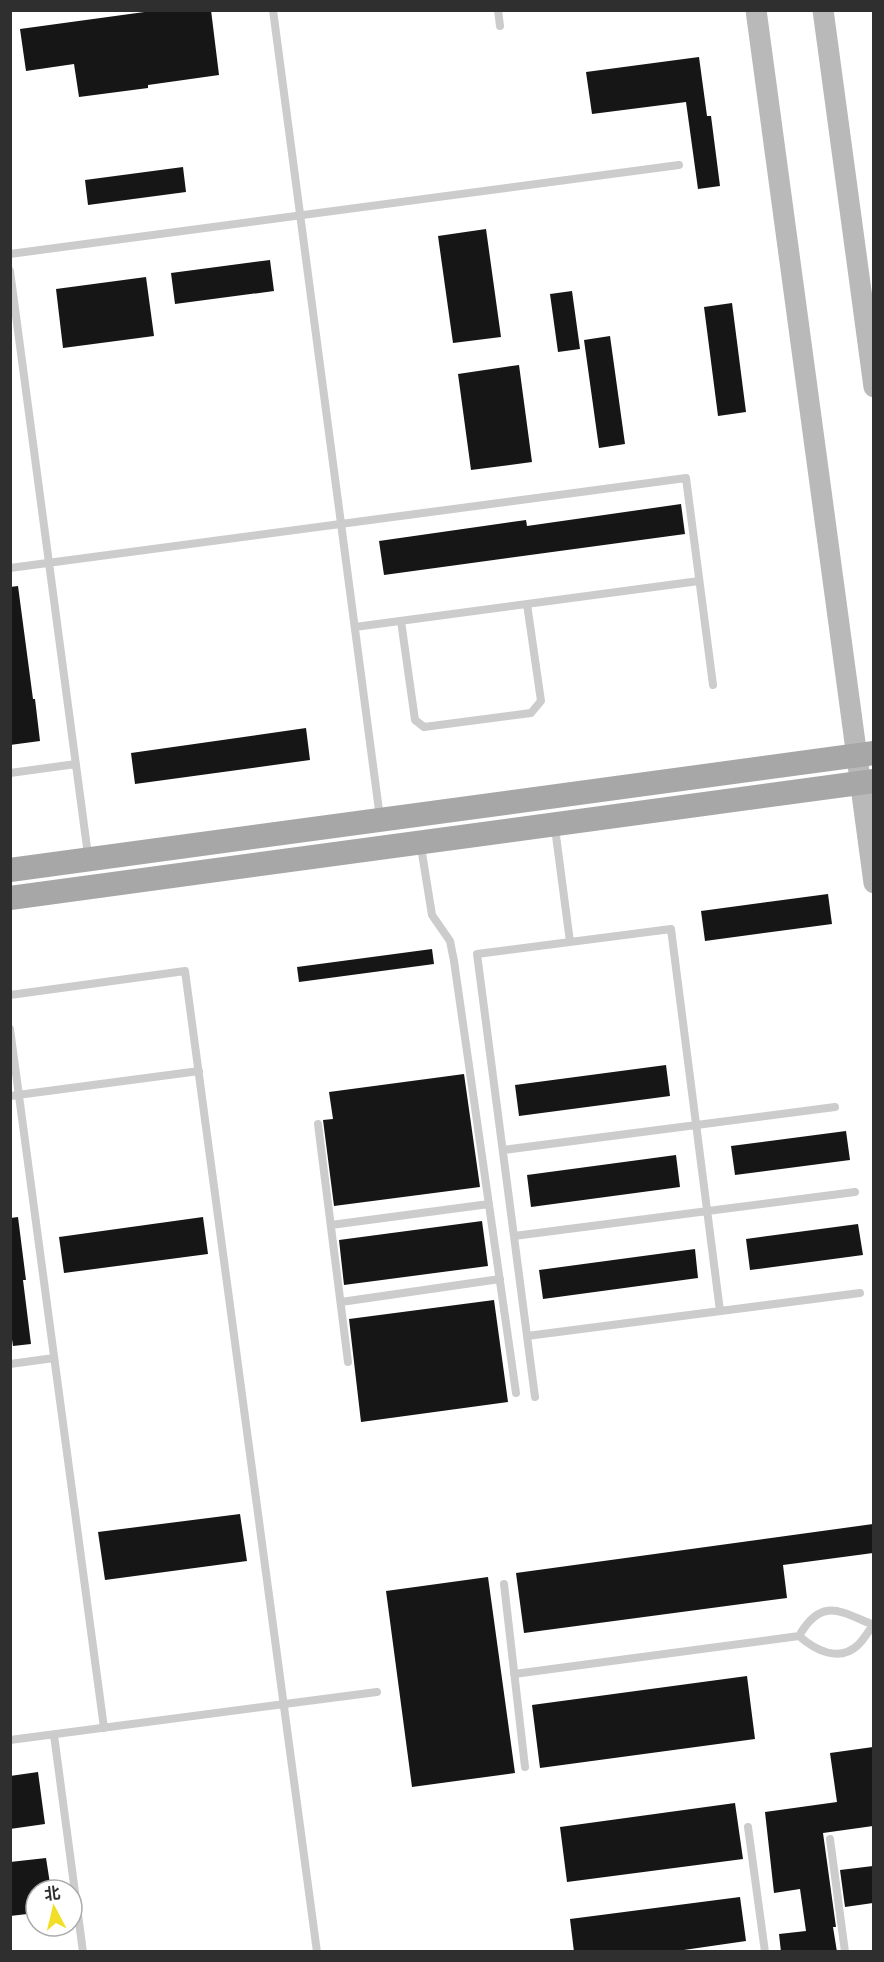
<svg xmlns="http://www.w3.org/2000/svg" width="884" height="1962" viewBox="0 0 884 1962" font-family="'Golos Text','Noto Sans SC',sans-serif">
<style>
.building{fill:#161616}
.lines{fill:none;stroke-linecap:round;stroke-linejoin:round}
.lane{stroke:#ccc;stroke-width:8}
.secondary{stroke:#b9b9b9;stroke-width:21}
.primary{stroke:#a7a7a7;stroke-width:24}
</style>
<rect width="100%" height="100%" fill="#fff"/>
<path class="building" d="M159,10H211L219,75L148,85V88L79,97L74,64L26,71L20,29Z
M699,57L707,116H711L720,186L698,189L686,102L592,114L586,72Z
M183,167L186,192L88,205L85,180Z
M486,229L501,337L453,343L438,236Z
M270,260L274,291L175,304L171,273Z
M146,277L154,336L63,348L56,289Z
M572,291L580,349L558,352L550,294Z
M732,303L746,412L718,416L704,307Z
M610,336L625,444L599,448L584,340Z
M519,365L532,462L471,470L458,374Z
M681,504L685,534L384,575L379,541L526,520L527,526Z
M18,586L33,699H35L40,741L10,745V587Z
M306,728L310,760L135,784L131,753Z
M828,894L832,924L705,941L701,911Z
M432,949L434,964L299,982L297,967Z
M666,1065L670,1096L519,1116L515,1085Z
M464,1074L480,1187L334,1206L323,1120L333,1119L329,1092Z
M846,1131L850,1160L735,1175L731,1146Z
M676,1155L680,1187L531,1207L527,1175Z
M18,1217L26,1280H23L31,1344L13,1346L10,1326V1218Z
M203,1217L208,1254L64,1273L59,1237Z
M482,1221L488,1266L344,1285L339,1240Z
M858,1224L863,1255L750,1270L746,1239Z
M695,1249L698,1278L543,1299L539,1270Z
M494,1300L508,1402L361,1422L349,1319Z
M240,1514L247,1561L105,1580L98,1532Z
M873,1524V1553L783,1565L787,1598L524,1633L516,1573Z
M488,1577L515,1773L412,1787L386,1591Z
M747,1676L755,1739L540,1768L532,1705Z
M873,1747V1826L823,1833L836,1927H833L837,1952H781L779,1934L806,1931L800,1889L774,1893L765,1812L837,1802L830,1753Z
M38,1772L45,1824L10,1829V1776Z
M735,1803L743,1859L567,1882L560,1827Z
M46,1858L51,1890H36V1913L10,1916V1862Z
M873,1866V1903L845,1907L840,1870Z
M740,1897L746,1941L670,1952H574L570,1919Z"/>
<g class="lines">
<path class="lane" d="M273,10L380,818
M498,10L500,26
M10,254L679,165
M10,271L88,855
M10,568L686,478L713,685
M401,621L415,720L424,727L531,713L541,701L527,604
M355,627L699,581
M10,773L76,764
M555,828L570,942
M421,847L432,915L450,941L454,961L516,1393
M10,995L185,971L317,1952
M10,1029L104,1728
M10,1096L199,1071
M318,1124L348,1362
M503,1150L835,1107
M331,1225L489,1204
M514,1236L855,1192
M341,1302L500,1279
M527,1336L860,1293
M10,1364L54,1358
M535,1397L477,954L671,929L720,1311
M504,1584L525,1767
M799,1636C822,1596 841,1612 874,1625
M514,1674L799,1636C815,1650 839,1663 858,1645C864,1639 868,1632 873,1625
M54,1735L83,1952
M10,1740L377,1692
M748,1827L765,1952
M830,1839L845,1952"/>
<path class="secondary" d="M756,10L874,883
M823,10L874,387"/>
<path class="primary" d="M10,870L874,753
M10,898L874,781"/>
</g>
<rect width="884" height="1962" fill="none" stroke="#2f2f2f" stroke-width="24"/>
<g transform="translate(54 1908) rotate(353)"><circle r="28" fill="#ffffff" stroke="#acacac" stroke-width="1.5"/>
<path d="M0-4.5L10 22L0 15L-10 22Z" fill="#f2de26"/>
<text y="-9" font-size="16" font-weight="bold" text-anchor="middle" fill="#2f2f2f">北</text>
</g>
</svg>
